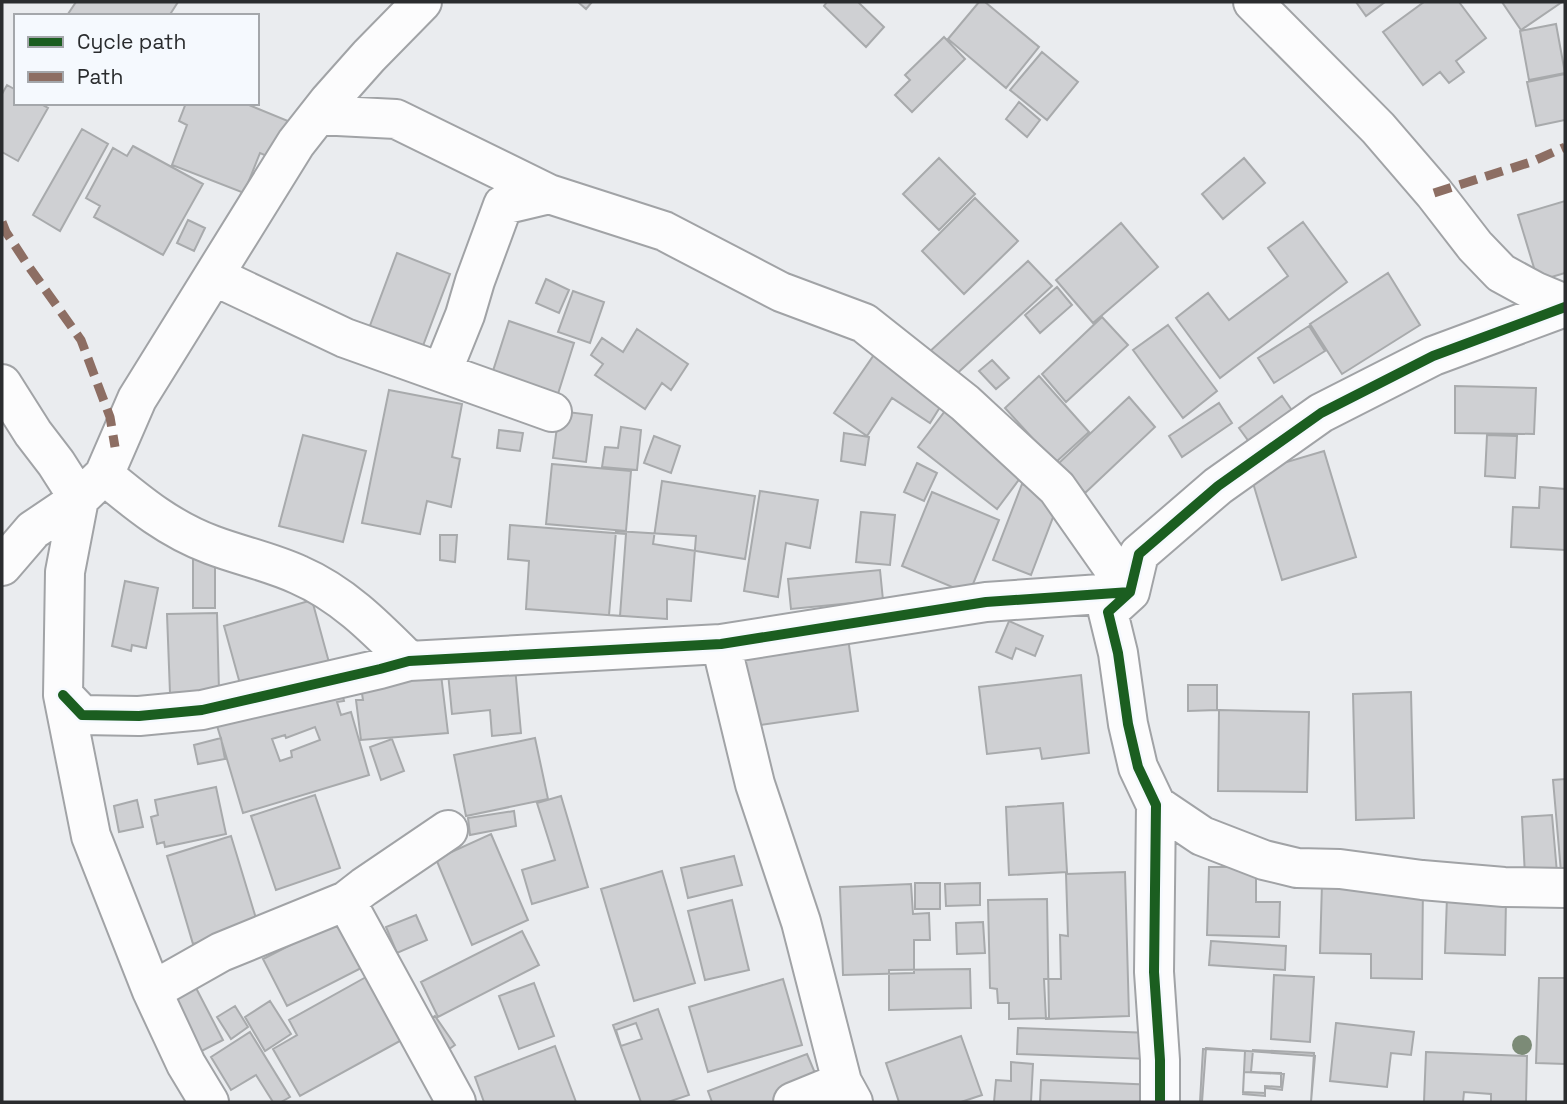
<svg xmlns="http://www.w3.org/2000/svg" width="1567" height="1104" viewBox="0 0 1567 1104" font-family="'Space Grotesk',sans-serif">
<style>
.building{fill:#cfd0d3;stroke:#a8aaac;stroke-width:2;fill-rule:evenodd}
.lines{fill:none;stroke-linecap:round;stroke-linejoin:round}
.minor-casing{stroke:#a1a3a6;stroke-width:42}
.minor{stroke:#fcfcfd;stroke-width:38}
.quiet{stroke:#8d6e63;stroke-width:9;stroke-dasharray:18 9;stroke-linecap:butt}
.cycleway-casing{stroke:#f5f9fe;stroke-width:15}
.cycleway{stroke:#1b5e20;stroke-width:10}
.tree{fill:#7c8b77}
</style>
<rect width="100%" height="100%" fill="#eaecef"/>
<path class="building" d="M76,2H178L169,16H71L68,14Z
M578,2H592L586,9Z
M827,2H858L884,27L866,47L824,6Z
M979,2H985L1039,47L1006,88L948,39Z
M1356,2H1385L1366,16Z
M1424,2H1459L1486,38L1456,61L1464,72L1449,83L1440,72L1423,85L1383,32Z
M1502,2H1562L1521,30Z
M1556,24L1565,73L1529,80L1520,31Z
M944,37L965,59L912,112L895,95L910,80L905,75Z
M1042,52L1078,82L1047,120L1010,90Z
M1565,74V120L1536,126L1527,82Z
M7,85L16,90V103H39L48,108L18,161L2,152V94Z
M1019,102L1040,120L1027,137L1006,119Z
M186,103H244L288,121L274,159L260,153L244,193L172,165L187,125L179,121Z
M82,129L108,144L60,231L33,215Z
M133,146L203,184L163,255L94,217L100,206L86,198L113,148L127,156Z
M939,158L975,194L939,230L903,194Z
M1244,158L1265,183L1223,219L1202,194Z
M975,198L1018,241L964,294L922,251Z
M1565,201V273L1538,281L1518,215Z
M188,220L205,228L194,251L177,243Z
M1303,222L1347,282L1220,378L1176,318L1208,293L1229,320L1288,276L1268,248Z
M1121,223L1158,267L1093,323L1056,280Z
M397,253L450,274L421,351L368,331Z
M1028,261L1052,286L951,379L927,354Z
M1388,273L1420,325L1342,374L1310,324Z
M546,279L569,290L559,313L536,303Z
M1057,287L1072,305L1040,333L1025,315Z
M573,291L604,302L590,343L558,332Z
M1102,317L1128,345L1066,402L1042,374Z
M509,321L574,343L557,397L492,374Z
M1168,325L1217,391L1183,418L1133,350Z
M1309,326L1325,351L1274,383L1258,358Z
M637,329L688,364L671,390L662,383L645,409L595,375L603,364L591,355L602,338L623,352Z
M878,349L947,396L930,423L892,398L867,436L834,413Z
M992,360L1009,378L996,389L979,371Z
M1039,376L1089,432L1055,463L1005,408Z
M1455,386L1536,388L1534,434L1455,433Z
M389,390L462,404L452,457L460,459L451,507L427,501L420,534L362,523Z
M1282,396L1298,419L1255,450L1239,428Z
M1129,397L1155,427L1085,493L1059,463Z
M1219,403L1232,423L1182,457L1169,436Z
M559,411L592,415L586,462L553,458Z
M945,411L1024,473L997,509L918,447Z
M621,427L641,430L637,470L602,467L605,447L618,448Z
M499,430L523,433L520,451L497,448Z
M844,433L869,437L865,465L841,461Z
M303,435L366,451L343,542L279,526Z
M1487,435L1517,436L1515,478L1485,476Z
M654,436L680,446L671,473L644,463Z
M1324,451L1356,557L1282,580L1250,473Z
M917,463L937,473L924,501L904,492Z
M552,464L631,471L626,531L546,524Z
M662,481L755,496L745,559L653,544Z
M1022,484L1060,499L1031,575L993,560Z
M1540,487L1565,489V550L1511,547L1513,507L1539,508Z
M760,491L818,500L810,548L786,543L778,597L744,591Z
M932,492L999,520L969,594L902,566Z
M861,512L895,515L890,565L856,562Z
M510,525L626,534L620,616L526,609L529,561L508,559Z
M616,531L696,536L691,601L667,599V619L609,615Z
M440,535H457L455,562L440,560Z
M193,557H215V608H193Z
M880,570L883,600L791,609L788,579Z
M125,581L158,588L146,648L132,645L131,651L112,646Z
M312,600L330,666L242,691L224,626Z
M217,613L219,691L170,693L167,614Z
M1009,621L1043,636L1035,656L1016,648L1012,659L996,652Z
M848,638L858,711L754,726L744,652Z
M440,666L448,733L361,740L356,700H363L361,687Z
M515,667L521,733L492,736L490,710L452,714L448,673Z
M1081,675L1089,753L1042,759L1040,748L987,754L979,687Z
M339,681L344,701L337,702L341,715L351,712L369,775L243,813L215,719ZM315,727L320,740L291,751L292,757L280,761L272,739L285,735L286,738Z
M1188,685H1217V710L1188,711Z
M1411,692L1414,818L1356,820L1353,694Z
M1219,710L1309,712L1307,792L1218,791Z
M221,738L225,759L198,764L194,745Z
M535,738L548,799L466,816L454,755Z
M392,739L404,771L381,780L370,747Z
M1565,779V871L1561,872L1553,780Z
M216,787L226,834L165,847L164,842L157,844L151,817L158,815L155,800Z
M315,795L340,868L276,890L251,816Z
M561,796L588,887L532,904L522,870L555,860L537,803Z
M137,800L143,827L119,832L114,806Z
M1063,803L1067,872L1009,875L1006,807Z
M514,811L516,826L470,835L468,818Z
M1552,815L1557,873L1525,876L1522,817Z
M491,834L528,920L472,945L436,859Z
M231,836L258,925L193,944L167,856Z
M734,856L742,885L688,898L681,868Z
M1209,867H1256V902H1280L1279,937L1207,935Z
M662,871L695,983L634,1001L601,889Z
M1125,872L1129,1016L1046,1019L1044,979H1061L1060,935L1068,936L1066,874Z
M915,883H940V909H915Z
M980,883V905L946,906L945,884Z
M1322,883L1423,885L1422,979L1371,978V954L1320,953Z
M911,884L913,914L929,913L930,940H914V973L843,975L840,887Z
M1447,897L1506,899L1505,955L1445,953Z
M1047,899L1049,1018L1009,1019V1003H998L997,989L990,988L988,900Z
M732,900L749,970L705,980L688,911Z
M416,915L427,940L397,953L386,927Z
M347,916L371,963L287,1006L263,959Z
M983,922L985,953L957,954L956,923Z
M522,931L539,965L438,1017L421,982Z
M1211,941L1286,946L1285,970L1209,965Z
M970,969L971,1008L889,1010V970Z
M375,972L409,1036L300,1096L273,1049L297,1035L289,1020Z
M1274,975L1314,977L1310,1042L1271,1039Z
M1539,978H1565V1064L1536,1063Z
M783,979L802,1045L708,1072L689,1007Z
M534,983L554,1036L519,1049L499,996Z
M195,986L223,1040L194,1055L167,1001Z
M270,1001L291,1034L265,1051L245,1017Z
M235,1006L248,1027L231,1039L217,1017Z
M658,1009L689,1095L668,1102H641L613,1025Z
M435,1016L455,1045L436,1058L417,1028Z
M636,1023L642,1039L621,1046L616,1030Z
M1336,1023L1414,1032L1411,1055L1391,1053L1387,1087L1330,1081Z
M1018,1028L1151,1033L1150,1059L1017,1054Z
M250,1032L290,1097L281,1102H273L256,1075L231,1090L211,1057Z
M961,1036L982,1095L961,1102H899L886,1063Z
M555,1046L576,1102H484L475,1077Z
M1206,1048L1315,1056L1311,1102H1202ZM1244,1072L1284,1074L1282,1090L1265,1088V1096L1243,1094Z
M1203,1049L1245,1051L1243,1092L1265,1093V1086L1281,1087V1073L1251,1072L1253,1050L1314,1053L1311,1102H1200Z
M1426,1052L1527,1056L1526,1102H1491V1094L1464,1092L1463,1102H1424Z
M807,1054L820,1085L775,1102H712L708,1091Z
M1011,1062L1033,1064L1031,1102H994L996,1080L1011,1081Z
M1041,1080L1156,1085L1155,1102H1040Z"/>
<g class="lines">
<g class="minor-casing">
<path id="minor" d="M1253,2L1378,128L1434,193L1475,246L1501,273L1534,291L1565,304
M318,115L396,119L549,194L664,231L781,292L864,323L965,403L1057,488L1130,592
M214,276L345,338L552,412
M442,372L465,315L475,281L503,205L549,194
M2,384L33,433L56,463L79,499L65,572L63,695L91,836L152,991L186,1064L209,1102
M104,475C139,504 169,529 212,545C241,556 271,562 299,575C343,594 376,628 409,661
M2,566L33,530L79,499L104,475L137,399L296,143L329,101L369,56L422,2
M721,644L755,784L801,922L842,1082L853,1102
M63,695L82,715L139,716L202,710L380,669L409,661L721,644L986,602L1130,592
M1156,805L1202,836L1264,860L1297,868L1340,869L1422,880L1504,887L1565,888
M346,901L456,1102
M152,991L221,952L346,901L364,887L448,830
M793,1102L842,1082
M1160,1102V1060L1154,972L1156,805L1138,767L1128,724L1118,653L1108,612L1130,592L1139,554L1218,486L1321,413L1433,356L1565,307"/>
</g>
<use href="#minor" class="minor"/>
<path class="quiet" d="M1434,193L1531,162L1565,147
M2,222L6,232L27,264L81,340L110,417L115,447"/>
<g class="cycleway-casing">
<path id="cycleway" d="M63,695L82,715L139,716L202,710L380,669L409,661L721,644L986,602L1130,592
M1160,1102V1060L1154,972L1156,805L1138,767L1128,724L1118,653L1108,612L1130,592L1139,554L1218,486L1321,413L1433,356L1565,307"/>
</g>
<use href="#cycleway" class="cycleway"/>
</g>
<circle class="tree" cx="1522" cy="1045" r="10"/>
<rect width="1567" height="1104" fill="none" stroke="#2a2c2e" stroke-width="7"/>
<rect x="14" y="14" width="245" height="91" fill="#f5f9fe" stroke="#a4a7ab" stroke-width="2"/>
<rect x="28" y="37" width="35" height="10" fill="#1b5e20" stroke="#a4a7ab" stroke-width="2"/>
<text x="77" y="49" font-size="21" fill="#2a2c2e">Cycle path</text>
<rect x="28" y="72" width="35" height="10" fill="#8d6e63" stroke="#a4a7ab" stroke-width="2"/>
<text x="77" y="84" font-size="21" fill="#2a2c2e">Path</text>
</svg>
